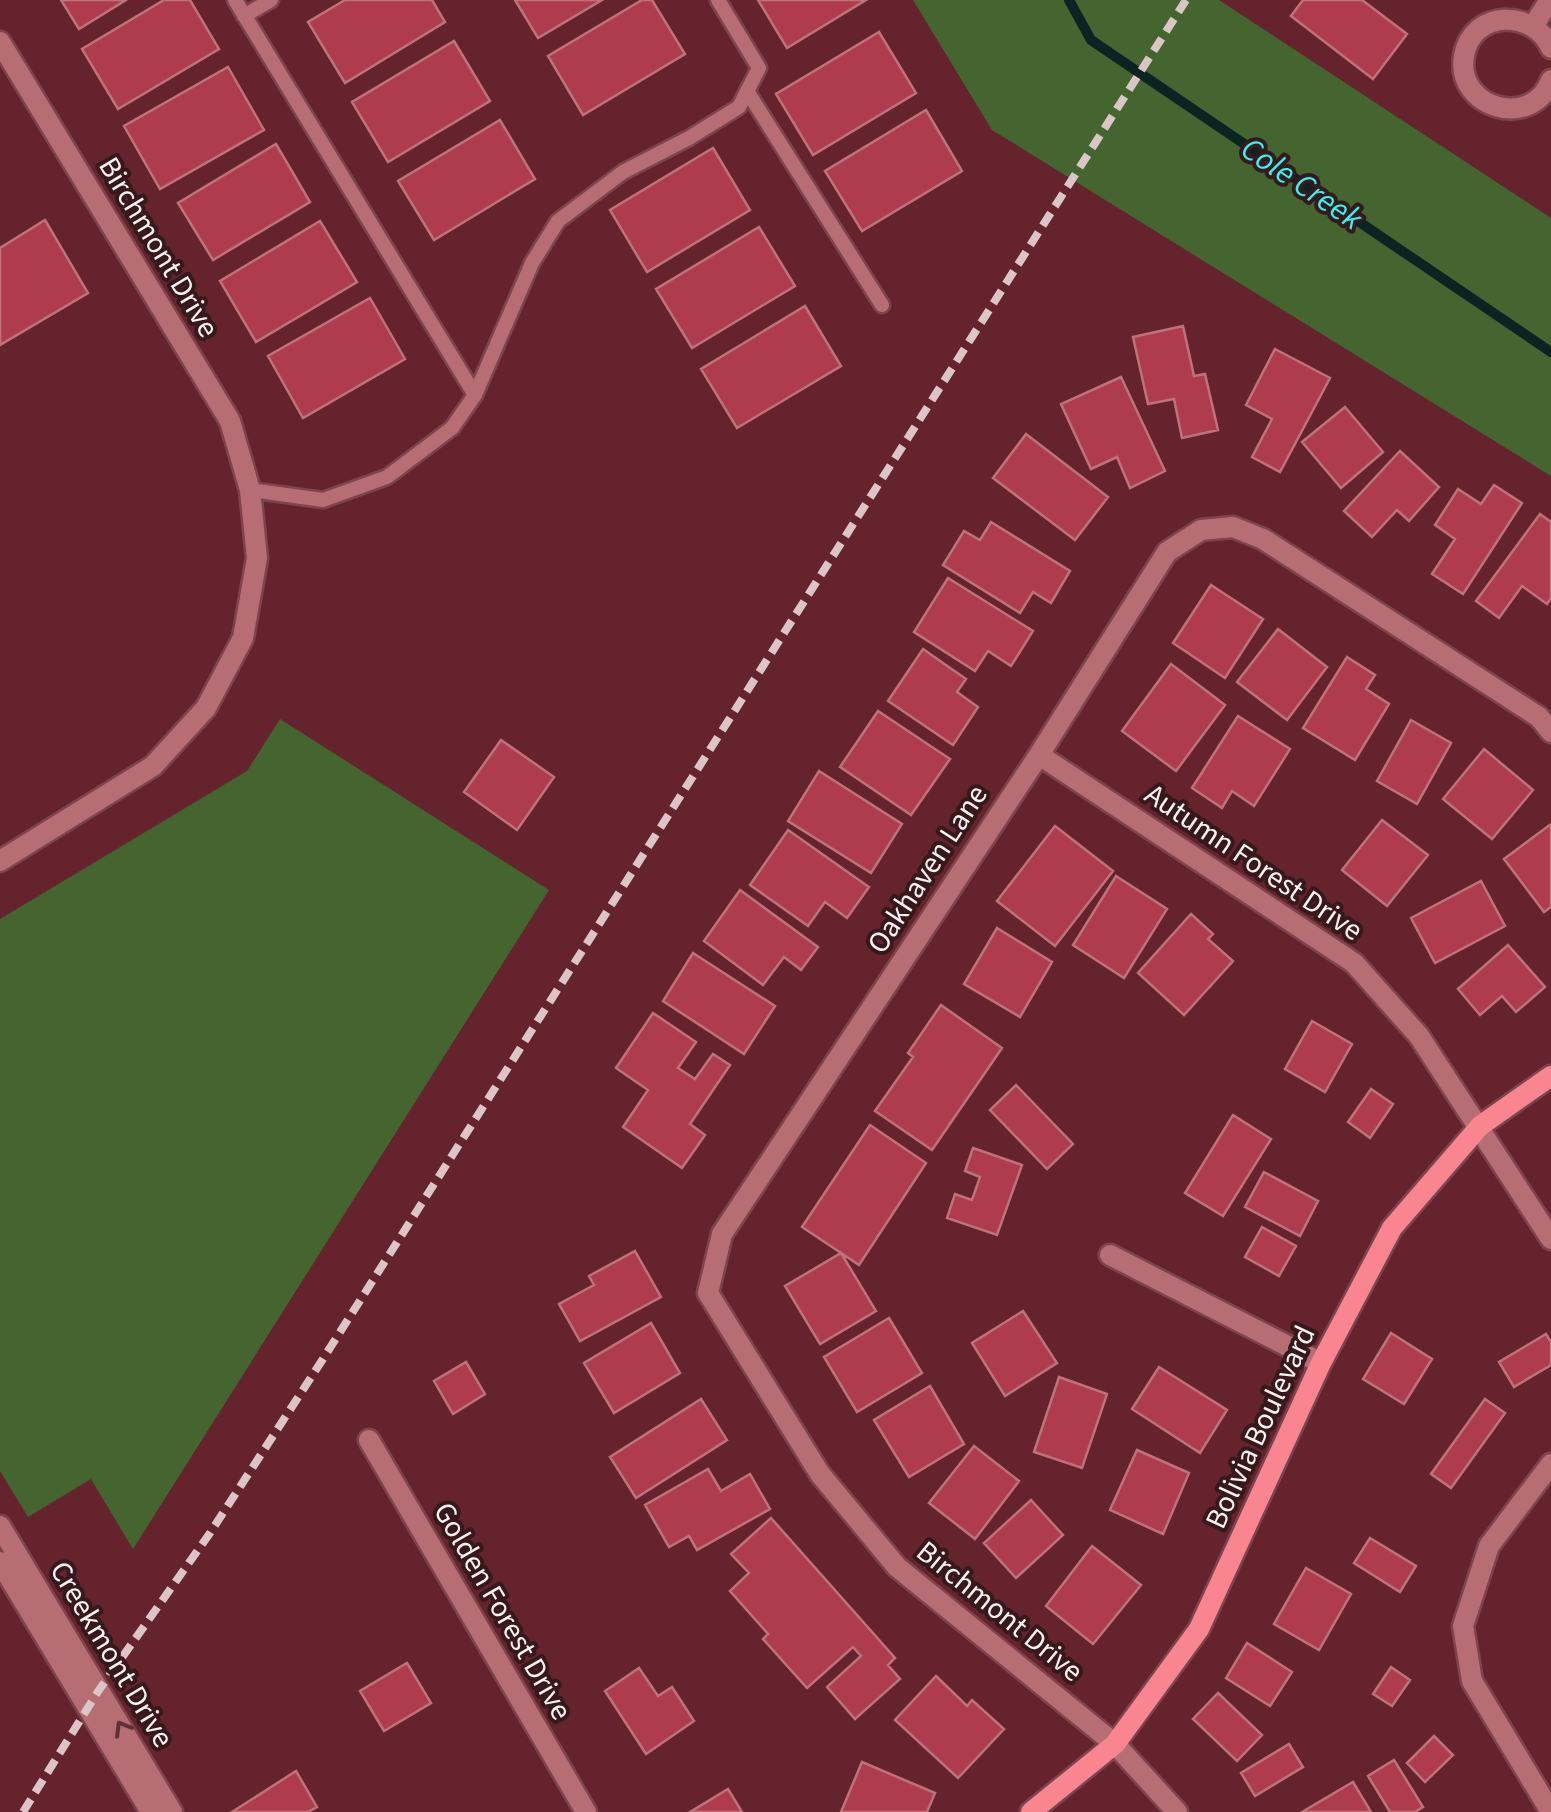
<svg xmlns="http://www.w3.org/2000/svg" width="1551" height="1812" viewBox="0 0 1551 1812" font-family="'Source Sans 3',sans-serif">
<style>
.green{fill:#44652f}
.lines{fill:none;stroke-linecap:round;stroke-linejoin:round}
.stream{stroke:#0b2323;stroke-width:10}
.building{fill:#ae3b4e;stroke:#bd7379;stroke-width:2.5}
.lane-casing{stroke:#7d444d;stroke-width:19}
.street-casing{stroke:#7d444d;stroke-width:25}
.secondary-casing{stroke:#7d444d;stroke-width:25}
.lane{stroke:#b66d73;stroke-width:14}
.street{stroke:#b66d73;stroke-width:20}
.secondary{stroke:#f98591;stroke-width:20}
.rail{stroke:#dbc5c7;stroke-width:8;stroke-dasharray:15 8;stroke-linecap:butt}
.oneway{stroke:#5d3236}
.labels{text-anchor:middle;stroke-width:8;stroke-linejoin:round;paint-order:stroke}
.street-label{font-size:30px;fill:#fbf2f2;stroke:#37191c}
.water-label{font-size:32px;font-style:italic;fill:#32f5f4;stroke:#37191c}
</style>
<rect width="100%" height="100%" fill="#65232d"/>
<path class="green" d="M913,0H1219L1551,218V476L992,130Z
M280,719L549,890L133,1549L91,1479L28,1517L0,1471V919L247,771Z"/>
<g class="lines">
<path class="stream" d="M1069,0L1091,40L1551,352"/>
</g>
<path class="building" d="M61,0H126L79,29Z
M164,0H190L219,49L118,109L82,49Z
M345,0H432L445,22L345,83L308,22Z
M515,0H602L538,38Z
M642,0H652L685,54L583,115L548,56Z
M758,0H866L787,48Z
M1303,0H1362L1407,34L1373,79L1291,16Z
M879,32L916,93L813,155L776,94Z
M454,41L490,101L388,162L352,102Z
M228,67L264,130L160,189L124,126Z
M926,110L962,171L862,231L825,171Z
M500,120L535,179L434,240L398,181Z
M276,144L310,202L213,260L178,203Z
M713,148L750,210L647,272L610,210Z
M45,220L88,293L0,345V248Z
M320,221L357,282L256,342L220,281Z
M759,227L795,286L692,348L656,289Z
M370,298L405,359L303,418L268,356Z
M805,306L841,366L737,428L701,369Z
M1183,326L1194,376L1205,374L1218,430L1182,438L1174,399L1148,404L1133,337Z
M1275,349L1330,378L1280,472L1252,457L1272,419L1246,405Z
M1121,377L1165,471L1130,488L1117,457L1091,469L1061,404Z
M1345,407L1383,452L1341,488L1302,442Z
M1026,434L1108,497L1075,540L993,478Z
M1400,451L1439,487L1409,521L1397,510L1372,537L1344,511Z
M1494,485L1522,503L1463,594L1432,574L1455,539L1435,525L1458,489L1481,504Z
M1540,514L1551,522V598L1547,604L1522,586L1499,618L1476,601Z
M991,522L1070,571L1051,603L1033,592L1020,613L943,565L964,531L980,540Z
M948,578L1033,631L1011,666L988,651L975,671L914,632Z
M1211,585L1263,619L1225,678L1173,643Z
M1278,629L1327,667L1287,720L1237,682Z
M923,649L966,679L957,692L978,707L953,745L888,701Z
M1347,657L1375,675L1366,689L1389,704L1355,760L1303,728Z
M1171,664L1225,705L1176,771L1122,731Z
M878,711L950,759L911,815L840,767Z
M1238,716L1290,749L1254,806L1232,791L1222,808L1192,788Z
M1411,720L1451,743L1417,804L1377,781Z
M501,740L554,777L517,830L464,792Z
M1484,749L1533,790L1492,839L1443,799Z
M819,771L902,824L871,873L788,821Z
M1382,820L1428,855L1387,906L1342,870Z
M1551,824V907L1544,912L1504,859Z
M1055,826L1113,871L1055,946L997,901Z
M788,830L869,887L847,918L825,902L808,926L750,885Z
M1116,876L1167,909L1124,978L1073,945Z
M1481,881L1505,926L1435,963L1411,918Z
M740,890L818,947L801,970L784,957L763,985L704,941Z
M1191,914L1213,934L1208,939L1233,961L1184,1015L1138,973Z
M997,928L1052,962L1020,1017L964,984Z
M1508,945L1545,987L1516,1012L1502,996L1480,1015L1458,989Z
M693,953L775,1006L744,1054L663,1001Z
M941,1005L1002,1048L932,1150L875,1111L913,1057L908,1053Z
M653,1013L696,1042L678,1068L695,1079L713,1054L730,1065L690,1124L705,1135L682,1168L623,1127L648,1090L616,1068Z
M1312,1021L1352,1044L1325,1092L1285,1069Z
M1016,1085L1073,1144L1047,1169L990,1110Z
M1371,1089L1393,1104L1370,1138L1348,1122Z
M1233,1115L1271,1139L1223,1216L1185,1193Z
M870,1125L926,1163L859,1265L802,1227Z
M973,1148L1022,1165L997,1235L947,1218L955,1194L972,1200L980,1177L965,1171Z
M1264,1172L1318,1201L1300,1236L1245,1207Z
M1262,1227L1296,1246L1279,1276L1245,1257Z
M635,1251L661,1297L580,1341L559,1304L594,1285L589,1276Z
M841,1253L876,1311L820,1344L785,1286Z
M1023,1311L1057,1363L1005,1396L972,1343Z
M889,1318L922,1373L857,1412L824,1357Z
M651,1323L680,1373L614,1413L584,1363Z
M1391,1333L1432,1359L1404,1404L1363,1379Z
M1546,1334L1551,1342V1365L1514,1387L1499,1362Z
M466,1362L485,1394L453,1414L434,1381Z
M1159,1367L1227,1410L1200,1453L1132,1409Z
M1059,1377L1107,1394L1082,1468L1034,1452Z
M930,1386L964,1444L909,1477L874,1420Z
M701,1399L727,1440L636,1498L610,1457Z
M1485,1399L1505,1413L1451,1488L1431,1474Z
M974,1446L1019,1481L975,1539L929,1503Z
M1137,1450L1189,1473L1163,1534L1110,1510Z
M708,1469L721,1491L750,1474L770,1509L697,1550L689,1536L669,1547L645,1505Z
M1031,1500L1063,1535L1016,1578L984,1543Z
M771,1518L895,1658L888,1665L900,1679L855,1719L827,1687L861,1656L853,1647L807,1688L763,1639L768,1634L730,1591L749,1573L731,1554Z
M1370,1538L1416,1566L1400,1592L1354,1563Z
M1092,1546L1141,1585L1093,1644L1046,1606Z
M1306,1568L1351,1594L1319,1650L1274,1624Z
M1247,1643L1292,1672L1270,1706L1226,1678Z
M407,1663L431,1703L384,1731L360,1691Z
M1391,1667L1410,1680L1392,1706L1373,1694Z
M639,1668L658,1696L672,1687L694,1721L646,1754L605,1691Z
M936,1676L967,1706L972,1700L1004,1729L958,1778L895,1720Z
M1218,1693L1262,1735L1237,1761L1193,1719Z
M1434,1736L1453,1755L1425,1782L1407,1763Z
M1289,1744L1303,1767L1255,1796L1241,1773Z
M1394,1760L1423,1807L1415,1812H1390L1368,1776Z
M862,1762L935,1793L927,1812H841Z
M296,1771L317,1807L308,1812H232Z
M1353,1782L1371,1812H1302Z
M728,1789L742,1812H690Z"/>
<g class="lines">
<g class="lane-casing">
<path id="lane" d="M235,0L475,395
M244,16L271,0
M747,91L882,305
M250,490L323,500L387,477L452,428L475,395L532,263L558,221L623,172L689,138L739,107L759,68L718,0"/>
</g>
<g class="street-casing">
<path id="street" d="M1533,26L1550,0
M0,42L230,421L250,490L257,558L243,638L206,708L153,766L0,861
M1551,48C1534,9 1472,9 1464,56C1455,109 1533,130 1551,80
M1039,755L1354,963L1419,1036L1551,1239
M1110,1255L1321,1363
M369,1440L586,1812
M0,1526L172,1812
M0,1562L151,1812
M1177,1812L1115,1744L897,1567L820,1474L708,1293L722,1234L1039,755L1167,552L1201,530L1233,527L1263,539L1539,717L1551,732
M1551,1812L1472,1681L1463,1626L1489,1546L1551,1464"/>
</g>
<g class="secondary-casing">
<path id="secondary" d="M1031,1812L1115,1744L1199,1629L1321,1363L1392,1228L1480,1126L1551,1076"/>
</g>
<use href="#lane" class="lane"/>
<use href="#street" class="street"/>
<use href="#secondary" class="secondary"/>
<path class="rail" d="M23,1812L99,1690L210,1533L321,1362L1186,0"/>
</g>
<defs><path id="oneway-chevron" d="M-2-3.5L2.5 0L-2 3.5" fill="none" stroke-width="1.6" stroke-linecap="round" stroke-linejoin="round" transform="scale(2.5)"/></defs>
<use class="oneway" href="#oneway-chevron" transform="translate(122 1728) rotate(-121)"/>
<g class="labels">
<g class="street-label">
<text transform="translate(159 247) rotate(59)" y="10">Birchmont Drive</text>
<text transform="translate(1254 862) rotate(34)" y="10">Autumn Forest Drive</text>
<text transform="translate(927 869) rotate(-57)" y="10">Oakhaven Lane</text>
<text transform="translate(1260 1427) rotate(-65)" y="10">Bolivia Boulevard</text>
<text transform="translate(503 1611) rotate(60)" y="10">Golden Forest Drive</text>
<text transform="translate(1000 1611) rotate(39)" y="10">Birchmont Drive</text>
<text transform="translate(112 1654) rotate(59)" y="10">Creekmont Drive</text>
</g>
<g class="water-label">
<text transform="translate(1302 183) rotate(34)" y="11">Cole Creek</text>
</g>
</g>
</svg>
